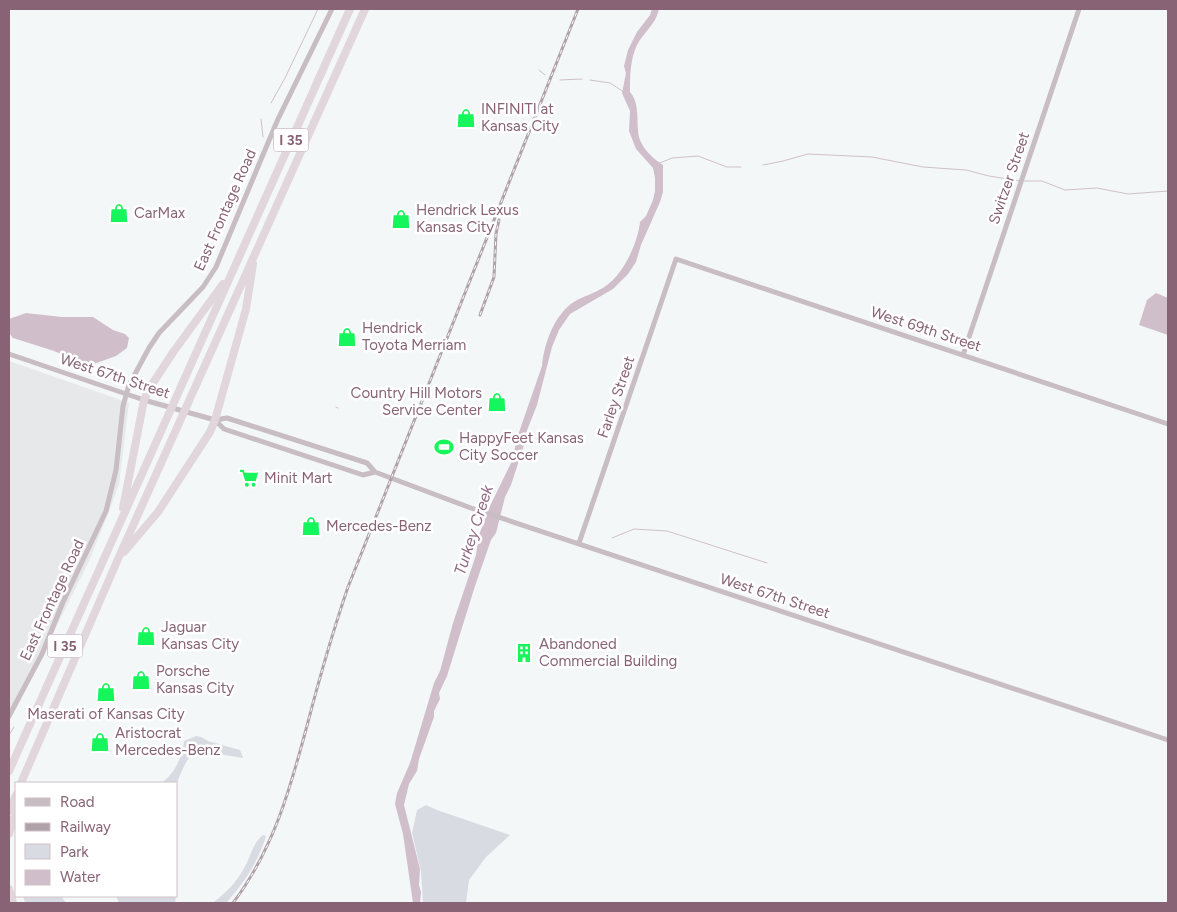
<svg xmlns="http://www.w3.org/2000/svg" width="1177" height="912" viewBox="0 0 1177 912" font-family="Figtree,sans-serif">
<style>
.built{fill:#e7e8e9}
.green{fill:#d8dbe2}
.water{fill:#d0bfcb}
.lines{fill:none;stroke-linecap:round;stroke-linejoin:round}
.stream{stroke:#d0bfcb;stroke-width:1}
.minor{stroke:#c7bdc2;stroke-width:5}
.highway{stroke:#e0d6db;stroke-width:8}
.rail-casing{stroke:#b0a2a9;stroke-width:3}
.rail{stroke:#fff;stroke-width:1;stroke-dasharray:4;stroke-linecap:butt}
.labels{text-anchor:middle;stroke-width:5;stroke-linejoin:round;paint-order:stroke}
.shield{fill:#fff;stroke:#ac929e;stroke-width:1}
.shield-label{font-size:14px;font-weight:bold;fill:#886375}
.poi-label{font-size:15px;fill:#886375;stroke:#fff;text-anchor:start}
.street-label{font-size:15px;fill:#886375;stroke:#fff}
.water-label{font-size:16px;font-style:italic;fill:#936984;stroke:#fff}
</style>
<rect width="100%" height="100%" fill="#f4f7f8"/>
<path class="built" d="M9,361L129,403L119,484L108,514L90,559L9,722Z"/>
<path class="green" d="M196,736L201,737L208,741L240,750L243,758L200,751C186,754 182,772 176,785V783H161C174,775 183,756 184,741Z
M426,805L437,810L510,835L486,857L469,880L466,903H423L421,871L412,833L417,810Z
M263,835L266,836C258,862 244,883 226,903H213C225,893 236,883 243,870C250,859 253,842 263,835Z
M23,896H61L66,903H25Z
M116,896H176L175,903H119Z"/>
<path class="water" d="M652,9H659C656,24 644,32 637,45C630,60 630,76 630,92C639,102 637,118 638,130C638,145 652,158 663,165V192L660,202L641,245L636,262L628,274L613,289L570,314L559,330L552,347L537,405L524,438V445L511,485L505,497L496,533L491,540L475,586L447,676L439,693L440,699L434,711V717L419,759L417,771L409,784L404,805L420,869L419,885L421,892L420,903H413L403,834L395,804L397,793L410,763L434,683L440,671L453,623L476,555L479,535L490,506L512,461L517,438L542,366C544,343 555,312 577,300C587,295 598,292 607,285C624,273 638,242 640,222L646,216L653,200L655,191V178L653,168L636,149L629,131L630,111L622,93L626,73L624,66L628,50L637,32L650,15Z
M1156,293L1168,298V335L1139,325L1147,300Z
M26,313L62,317H93L113,330L125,334L129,338L127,348L116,356L91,365L84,364L54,351L13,338L9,333V319Z"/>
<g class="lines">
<path class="stream" d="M539,70L545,75
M560,80L582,79
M590,80L610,83L624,92
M271,103L285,78L318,9
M261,119L263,137
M660,163L672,158L698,156L727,167H741
M763,165L783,161L808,154L872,157L923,167L966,170L989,176L1020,181
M1024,181H1042L1065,190L1097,188L1128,194L1168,191
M336,407L338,408
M612,538L634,529L667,531L767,563
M9,735L14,727"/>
<path class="minor" d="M9,354L144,400L215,420L224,429L363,475L375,472
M963,355L1079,9
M215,420L227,418L367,463L375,472L471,508L1168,740
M579,543L676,259L1168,424
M9,716L42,654L63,602L106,511L116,470L123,406L129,385L149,348L159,333L203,287L216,267L278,119L332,9"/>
<path class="highway" d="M123,508L144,400L149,389L174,351L223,284
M124,552L158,512L210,432L215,420L246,309L253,264
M9,771L350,9
M21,783L118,559L365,9
M9,811L16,795
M9,834L16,812
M9,889L13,903"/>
<g class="rail-casing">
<path id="rail" d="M480,315L494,277L496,234L499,220
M233,903C274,849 291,786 308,722C320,676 333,631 348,587L578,9"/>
</g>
<use href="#rail" class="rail"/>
</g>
<defs>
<g id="shop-bare" transform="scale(1.5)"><path d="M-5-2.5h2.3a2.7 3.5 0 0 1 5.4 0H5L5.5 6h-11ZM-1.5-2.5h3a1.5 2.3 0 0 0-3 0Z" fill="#17f55c" stroke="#fff" stroke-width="2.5" paint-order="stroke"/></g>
<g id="stadium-bare" transform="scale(1.5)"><path d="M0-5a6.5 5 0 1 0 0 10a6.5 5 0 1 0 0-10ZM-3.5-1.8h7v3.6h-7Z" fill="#17f55c" stroke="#fff" stroke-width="2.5" paint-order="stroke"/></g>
<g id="supermarket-bare" transform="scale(1.5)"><path d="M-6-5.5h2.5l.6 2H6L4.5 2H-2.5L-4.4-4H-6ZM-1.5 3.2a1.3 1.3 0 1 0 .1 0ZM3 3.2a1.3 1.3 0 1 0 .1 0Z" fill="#17f55c" stroke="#fff" stroke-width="2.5" paint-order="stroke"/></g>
<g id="building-bare" transform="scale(1.5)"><path d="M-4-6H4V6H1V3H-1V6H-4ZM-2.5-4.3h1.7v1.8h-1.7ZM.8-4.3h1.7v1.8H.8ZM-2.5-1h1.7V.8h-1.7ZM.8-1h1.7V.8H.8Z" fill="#17f55c" stroke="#fff" stroke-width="2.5" paint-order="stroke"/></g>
</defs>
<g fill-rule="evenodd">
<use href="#shop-bare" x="466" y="118"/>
<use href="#shop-bare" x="119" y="213"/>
<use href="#shop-bare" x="401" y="219"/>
<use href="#shop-bare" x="347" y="337"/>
<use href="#shop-bare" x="497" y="402"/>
<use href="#stadium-bare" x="444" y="447"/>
<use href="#supermarket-bare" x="249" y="478"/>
<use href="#shop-bare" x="311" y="526"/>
<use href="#shop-bare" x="146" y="636"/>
<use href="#building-bare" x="524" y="653"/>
<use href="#shop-bare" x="141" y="680"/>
<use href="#shop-bare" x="106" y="692"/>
<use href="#shop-bare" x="100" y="742"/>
</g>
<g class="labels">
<g class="shield">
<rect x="273.5" y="128.5" width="35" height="23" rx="4"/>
<rect x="47.5" y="634.5" width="35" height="23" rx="4"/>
</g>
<g class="shield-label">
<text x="291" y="145">I 35</text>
<text x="65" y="651">I 35</text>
</g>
<g class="poi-label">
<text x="481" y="114">INFINITI at<tspan x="481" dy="17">Kansas City</tspan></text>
<text x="416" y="215">Hendrick Lexus<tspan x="416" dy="17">Kansas City</tspan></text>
<text x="134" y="218">CarMax</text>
<text x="362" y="333">Hendrick<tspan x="362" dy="17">Toyota Merriam</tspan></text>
<text x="482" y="398" text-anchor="end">Country Hill Motors<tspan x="482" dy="17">Service Center</tspan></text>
<text x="459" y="443">HappyFeet Kansas<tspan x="459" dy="17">City Soccer</tspan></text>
<text x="264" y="483">Minit Mart</text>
<text x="326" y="531">Mercedes-Benz</text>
<text x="161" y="632">Jaguar<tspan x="161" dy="17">Kansas City</tspan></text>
<text x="539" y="649">Abandoned<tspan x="539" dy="17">Commercial Building</tspan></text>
<text x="156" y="676">Porsche<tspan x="156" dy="17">Kansas City</tspan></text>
<text x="106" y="719" text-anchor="middle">Maserati of Kansas City</text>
<text x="115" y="738">Aristocrat<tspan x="115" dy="17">Mercedes-Benz</tspan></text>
</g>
<g class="street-label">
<text transform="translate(1009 178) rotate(-71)" y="5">Switzer Street</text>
<text transform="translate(225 210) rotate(-66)" y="5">East Frontage Road</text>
<text transform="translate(926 329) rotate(18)" y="5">West 69th Street</text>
<text transform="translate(115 376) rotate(18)" y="5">West 67th Street</text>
<text transform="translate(616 397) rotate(-71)" y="5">Farley Street</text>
<text transform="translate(775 596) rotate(18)" y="5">West 67th Street</text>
<text transform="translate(52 600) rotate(-65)" y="5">East Frontage Road</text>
</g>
<g class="water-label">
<text transform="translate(473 530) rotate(-72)" y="6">Turkey Creek</text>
</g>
</g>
<rect width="1177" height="912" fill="none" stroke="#886375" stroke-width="20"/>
<rect x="15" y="782" width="162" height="115" fill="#ffffff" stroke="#cfc1c8"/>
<rect x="25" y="798" width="25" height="8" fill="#c7bdc2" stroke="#cfc1c8"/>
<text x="60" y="807" font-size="15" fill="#886375">Road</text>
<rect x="25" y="823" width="25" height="8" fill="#b0a2a9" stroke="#cfc1c8"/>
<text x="60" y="832" font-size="15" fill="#886375">Railway</text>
<rect x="25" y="844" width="25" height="15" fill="#d8dbe2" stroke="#cfc1c8"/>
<text x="60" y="857" font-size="15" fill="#886375">Park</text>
<rect x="25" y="870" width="25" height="15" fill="#d0bfcb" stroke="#cfc1c8"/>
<text x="60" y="882" font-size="15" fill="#886375">Water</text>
</svg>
